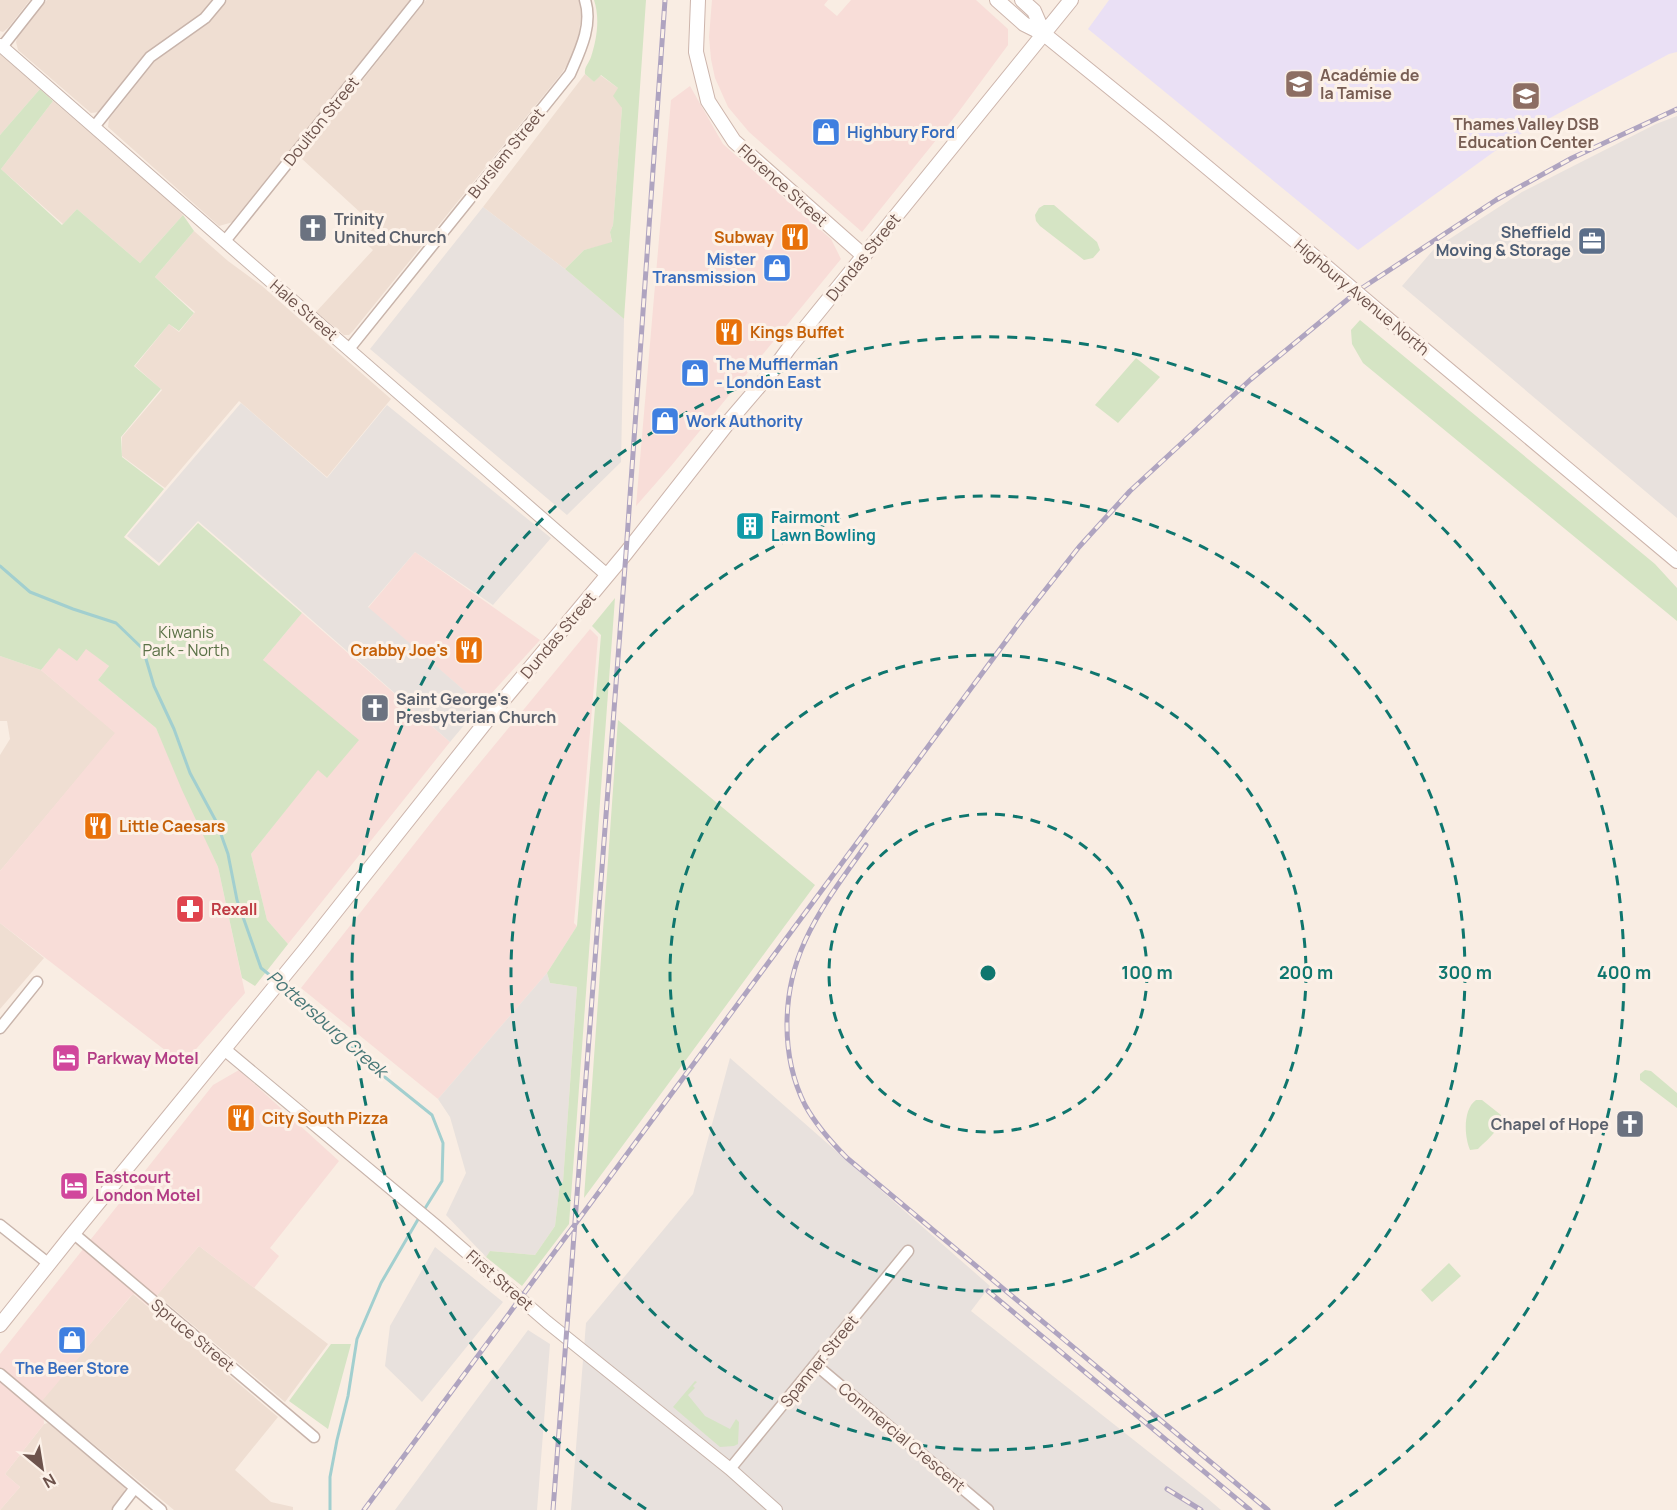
<svg xmlns="http://www.w3.org/2000/svg" width="1677" height="1510" viewBox="0 0 1677 1510" font-family="Manrope,sans-serif">
<style>
.residential{fill:#efded2}
.commercial{fill:#f8ddd8}
.industrial{fill:#e8e1dd}
.education{fill:#eae0f5}
.green{fill:#d5e4c4}
.lines{fill:none;stroke-linecap:round;stroke-linejoin:round}
.stream{stroke:#a2cfcf;stroke-width:3}
.minor-casing{stroke:#c8b4ab;stroke-width:13}
.tertiary-casing{stroke:#c8b4ab;stroke-width:14}
.secondary-casing{stroke:#cdb5ac;stroke-width:16}
.minor{stroke:#fff;stroke-width:10}
.tertiary{stroke:#fff;stroke-width:12}
.secondary{stroke:#fff;stroke-width:14}
.rail-casing{stroke:#afa4c0;stroke-width:5}
.rail{stroke:#fcf1e8;stroke-width:3;stroke-dasharray:9;stroke-linecap:butt}
.secondary-bridge-casing{stroke:#cdb5ac;stroke-width:16;stroke-linecap:butt}
.secondary-bridge{stroke:#fff;stroke-width:14}
.ring{fill:none;stroke:#0f766e;stroke-width:3;stroke-dasharray:10 8}
.labels{text-anchor:middle;stroke-width:6;stroke-linejoin:round;paint-order:stroke}
.education-label{font-size:16px;font-weight:bold;fill:#785e54;stroke:#fcf1e8;text-anchor:start}
.street-label{font-size:16px;fill:#6d534c;stroke:#fcf1e8}
.shop-label{font-size:16px;font-weight:bold;fill:#366cbe;stroke:#fcf1e8;text-anchor:start}
.worship-label{font-size:16px;font-weight:bold;fill:#5b616d;stroke:#fcf1e8;text-anchor:start}
.service-label{font-size:16px;font-weight:bold;fill:#4e5e75;stroke:#fcf1e8;text-anchor:end}
.food-label{font-size:16px;font-weight:bold;fill:#c56008;stroke:#fcf1e8;text-anchor:start}
.culture-label{font-size:16px;font-weight:bold;fill:#0d838f;stroke:#fcf1e8;text-anchor:start}
.park-label{font-size:16px;fill:#5a7146;stroke:#fcf1e8}
.health-label{font-size:16px;font-weight:bold;fill:#be3a42;stroke:#fcf1e8;text-anchor:start}
.hotel-label{font-size:16px;font-weight:bold;fill:#b23c85;stroke:#fcf1e8;text-anchor:start}
.water-label{font-size:18px;font-style:italic;fill:#477777;stroke:#fcf1e8}
.centre{fill:#0f766e;stroke:#fcf1e8;stroke-width:3}
.ring-label{font-size:18px;text-anchor:middle;font-weight:bold;fill:#0f766e;stroke:#fcf1e8;stroke-width:6;stroke-linejoin:round;paint-order:stroke}
</style>
<rect width="100%" height="100%" fill="#f9ede3"/>
<path class="residential" d="M0,0H30L8,28L3,32L0,31Z
M47,0H213L201,15L99,112L91,113L18,50L16,42L18,35Z
M227,0H412L233,222L219,226L108,127L109,119L155,61L211,21Z
M426,0H579L581,16L577,50L561,74L353,331L349,335H344L316,312L373,250L362,240L375,226L301,158Z
M0,54L40,89L0,135Z
M585,74L594,82L600,75L618,88L622,108L613,225L610,232L612,243L584,250L565,269L483,207Z
M53,101L171,202L183,215L140,263L77,209L63,224L1,169Z
M194,231L228,261L262,286L391,399L327,477L239,401L165,488L122,456V437L162,390L135,366L169,324L179,332L195,312L155,277Z
M0,656L41,670L116,733L0,871V755L10,739L7,721H0Z
M0,923L44,958L0,1009Z
M199,1246L328,1344L285,1402L157,1295Z
M133,1294L278,1417L235,1470L271,1502L293,1507V1510H174L41,1401Z
M48,1423L125,1487L124,1496L113,1510H0L20,1487L5,1474L44,1424Z"/>
<path class="commercial" d="M712,0H828L824,5L837,16L851,0H976L1008,29V45L957,114L862,232L749,132L728,107L715,78L711,59L709,37Z
M690,86L723,144L831,239L841,259L671,466L636,506L671,100Z
M415,552L540,640L481,705L368,608Z
M302,613L450,742L288,944L267,920L251,854L318,769L327,778L263,660Z
M590,629L598,637L574,923L577,926L547,973L438,1099L301,988L441,810Z
M59,648H86L109,666L98,680L156,728L218,867L245,993L183,1064L0,923V871L115,733L41,670Z
M239,1070L339,1161L270,1248L279,1256L254,1288L199,1246L148,1306L134,1294L130,1297L42,1401L44,1424L5,1474L20,1487L0,1510V1354L213,1085Z"/>
<path class="industrial" d="M1677,116V518L1402,286L1434,249L1522,192L1656,124Z
M483,207L565,269L624,319L621,462L567,515L370,349Z
M241,403L327,478L387,405L551,538L493,605L415,552L368,607L481,705L450,742L270,583L198,521L159,563L127,536Z
M547,973L550,983L577,987L563,1182L560,1183L555,1226L535,1255L490,1251L486,1257L446,1215L466,1173L450,1117L438,1099Z
M730,1058L990,1286L971,1311L1207,1498L1221,1510H571L586,1323L693,1194Z
M435,1247L503,1302L422,1402L385,1366L390,1326Z
M528,1330L550,1344L537,1510H395Z"/>
<path class="education" d="M1109,0H1677V52L1669,54L1513,138L1358,250L1088,29Z"/>
<path class="green" d="M594,0H646L624,319L565,269L584,250L612,242L610,232L613,225L622,108L613,96L618,88L601,75L594,82L585,74C584,67 589,63 591,57C597,39 600,18 594,0Z
M40,89L53,101L1,169L62,225L77,209L140,263L183,215L194,231L155,277L194,313L179,331L169,324L134,366L161,389L121,437L122,457L164,489L124,537L159,566L198,523L302,613L263,660L359,740L327,778L318,770L251,854L267,920L288,944L255,986L242,978L218,867L182,790L156,728L98,680L109,666L86,649L77,661L59,648L41,670L0,656V135Z
M1044,205H1054L1097,242L1100,250L1093,258L1084,260L1040,226L1036,221L1035,215L1039,208Z
M1360,320L1655,564L1677,588V621L1363,363L1352,344L1351,330Z
M1136,358L1160,377L1118,423L1095,405Z
M615,598L569,1224L522,1286L486,1257L490,1251L535,1255L555,1226L560,1183L563,1182L577,987L550,983L547,973L577,926L601,635L592,626Z
M618,720L815,885L584,1198L618,719Z
M1645,1070L1651,1071L1677,1093V1108L1640,1080V1074Z
M1476,1100H1482L1501,1115C1502,1129 1487,1140 1478,1149L1470,1150C1464,1136 1463,1109 1476,1100Z
M1449,1263L1461,1276L1432,1302L1421,1290Z
M331,1344H351L328,1429L289,1401Z
M695,1381L697,1382L693,1386L695,1388L688,1395L705,1416L730,1429L736,1419L739,1422L738,1444L734,1446L720,1447L673,1407Z"/>
<g class="lines">
<path class="stream" d="M0,566L30,592L73,609L116,623L143,649L154,686L174,729L190,773L217,823L228,854L237,900L261,968L276,980
M281,985L381,1074L432,1115L443,1143L442,1181L424,1210
M330,1510V1477L337,1440L348,1396L357,1339L381,1283L420,1216"/>
<g class="minor-casing">
<path id="minor" d="M2,47L39,0
M94,127L150,57L205,18L220,0
M225,241L418,0
M349,349L570,74C580,51 593,25 585,0
M0,1028L37,982
M0,1225L49,1264
M73,1233L314,1437
M816,1365L988,1510
M0,1374L161,1510
M730,1469L908,1251
M118,1510L134,1489"/>
</g>
<g class="tertiary-casing">
<path id="tertiary" d="M0,45L607,575
M224,1049L435,1225L547,1322L730,1469L776,1510"/>
</g>
<g class="secondary-casing">
<path id="secondary" d="M698,0L696,52L708,101L734,141L864,256
M997,0L1024,24L1044,34L1160,128L1322,263
M1022,0L1034,11L1044,34
M1383,315L1677,561
M0,1325L71,1236L305,950L500,704L626,553L731,419L773,370L789,348L1071,0"/>
</g>
<use href="#minor" class="minor"/>
<use href="#tertiary" class="tertiary"/>
<use href="#secondary" class="secondary"/>
<g class="rail-casing">
<path id="rail" d="M866,845C844,876 821,906 805,941C782,991 780,1055 805,1105C816,1125 831,1142 847,1158L1268,1510
M988,1291L1250,1510
M1167,1489L1201,1510
M364,1510L1020,622L1079,547L1130,491L1250,380L1359,290L1496,200L1572,158L1677,109
M553,1510L626,553L665,0"/>
</g>
<use href="#rail" class="rail"/>
<g class="secondary-bridge-casing">
<path id="secondary-bridge" d="M1322,263L1383,315"/>
</g>
<use href="#secondary-bridge" class="secondary-bridge"/>
</g>
<g class="ring">
<circle cx="988" cy="973" r="159"/>
<circle cx="988" cy="973" r="318"/>
<circle cx="988" cy="973" r="477"/>
<path d="M646 1509A636 636 0 1 1 1330 1509"/>
</g>
<defs>
<g id="school-square" transform="scale(1.5)"><rect x="-9" y="-9" width="18" height="18" rx="4" fill="#8d6e63" stroke="#fcf1e8"/><path d="M0-5L7-2L0 1L-7-2ZM-4 1L0 2.5L4 1V4Q0 6-4 4Z" fill="#fff"/></g>
<g id="shop-square" transform="scale(1.5)"><rect x="-9" y="-9" width="18" height="18" rx="4" fill="#3f7fe0" stroke="#fcf1e8"/><path d="M-5-2.5h2.3a2.7 3.5 0 0 1 5.4 0H5L5.5 6h-11ZM-1.5-2.5h3a1.5 2.3 0 0 0-3 0Z" fill="#fff"/></g>
<g id="church-square" transform="scale(1.5)"><rect x="-9" y="-9" width="18" height="18" rx="4" fill="#6b7280" stroke="#fcf1e8"/><path d="M-1.2-6h2.4v3.5h3.3v2.4h-3.3V6h-2.4V-.1h-3.3v-2.4h3.3Z" fill="#fff"/></g>
<g id="restaurant-square" transform="scale(1.5)"><rect x="-9" y="-9" width="18" height="18" rx="4" fill="#e8710a" stroke="#fcf1e8"/><path d="M-5-6h1v4h1v-4h1v4h1v-4h1v5L-1.5 .5V6h-2V.5L-5-1ZM5-6V6H3V1.5H1.5Q1.5-4 5-6Z" fill="#fff"/></g>
<g id="office-square" transform="scale(1.5)"><rect x="-9" y="-9" width="18" height="18" rx="4" fill="#5c6f8a" stroke="#fcf1e8"/><path d="M-6-3h4V-5.5h4V-3h4V5H-6ZM-1-4.5V-3h2v-1.5ZM-6 0V1H6V0Z" fill="#fff"/></g>
<g id="building-square" transform="scale(1.5)"><rect x="-9" y="-9" width="18" height="18" rx="4" fill="#0f9aa8" stroke="#fcf1e8"/><path d="M-4-6H4V6H1V3H-1V6H-4ZM-2.5-4.3h1.7v1.8h-1.7ZM.8-4.3h1.7v1.8H.8ZM-2.5-1h1.7V.8h-1.7ZM.8-1h1.7V.8H.8Z" fill="#fff"/></g>
<g id="pharmacy-square" transform="scale(1.5)"><rect x="-9" y="-9" width="18" height="18" rx="4" fill="#e0444e" stroke="#fcf1e8"/><path d="M-2-6h4v4h4v4h-4v4h-4v-4h-4v-4h4Z" fill="#fff"/></g>
<g id="hotel-square" transform="scale(1.5)"><rect x="-9" y="-9" width="18" height="18" rx="4" fill="#d1479c" stroke="#fcf1e8"/><path d="M-6-4.5h1.5V1H6V5H4.5V3h-9V5H-6ZM-4 0a1.8 1.8 0 1 1 3.6 0ZM.5 0V-2.5h3Q6-2.5 6 0Z" fill="#fff"/></g>
</defs>
<g fill-rule="evenodd">
<use href="#school-square" x="1299" y="84"/>
<use href="#school-square" x="1526" y="96"/>
<use href="#shop-square" x="826" y="132"/>
<use href="#church-square" x="313" y="228"/>
<use href="#restaurant-square" x="795" y="237"/>
<use href="#office-square" x="1592" y="241"/>
<use href="#shop-square" x="777" y="268"/>
<use href="#restaurant-square" x="729" y="332"/>
<use href="#shop-square" x="695" y="373"/>
<use href="#shop-square" x="665" y="421"/>
<use href="#building-square" x="750" y="526"/>
<use href="#restaurant-square" x="469" y="650"/>
<use href="#church-square" x="375" y="708"/>
<use href="#restaurant-square" x="98" y="826"/>
<use href="#pharmacy-square" x="190" y="909"/>
<use href="#hotel-square" x="66" y="1058"/>
<use href="#restaurant-square" x="241" y="1118"/>
<use href="#church-square" x="1630" y="1124"/>
<use href="#hotel-square" x="74" y="1186"/>
<use href="#shop-square" x="72" y="1340"/>
</g>
<g class="labels">
<g class="education-label">
<text x="1320" y="81">Académie de<tspan x="1320" dy="18">la Tamise</tspan></text>
<text x="1526" y="130" text-anchor="middle">Thames Valley DSB<tspan x="1526" dy="18">Education Center</tspan></text>
</g>
<g class="street-label">
<text transform="translate(321 121) rotate(-51)" y="6">Doulton Street</text>
<text transform="translate(506 153) rotate(-51)" y="6">Burslem Street</text>
<text transform="translate(783 185) rotate(42)" y="6">Florence Street</text>
<text transform="translate(863 257) rotate(-51)" y="6">Dundas Street</text>
<text transform="translate(1362 297) rotate(40)" y="6">Highbury Avenue North</text>
<text transform="translate(304 310) rotate(41)" y="6">Hale Street</text>
<text transform="translate(558 635) rotate(-50)" y="6">Dundas Street</text>
<text transform="translate(500 1280) rotate(41)" y="6">First Street</text>
<text transform="translate(193 1335) rotate(40)" y="6">Spruce Street</text>
<text transform="translate(819 1361) rotate(-51)" y="6">Spanner Street</text>
<text transform="translate(902 1437) rotate(40)" y="6">Commercial Crescent</text>
</g>
<g class="shop-label">
<text x="847" y="138">Highbury Ford</text>
<text x="756" y="265" text-anchor="end">Mister<tspan x="756" dy="18">Transmission</tspan></text>
<text x="716" y="370">The Mufflerman<tspan x="716" dy="18">- London East</tspan></text>
<text x="686" y="427">Work Authority</text>
<text x="72" y="1374" text-anchor="middle">The Beer Store</text>
</g>
<g class="worship-label">
<text x="334" y="225">Trinity<tspan x="334" dy="18">United Church</tspan></text>
<text x="396" y="705">Saint George's<tspan x="396" dy="18">Presbyterian Church</tspan></text>
<text x="1609" y="1130" text-anchor="end">Chapel of Hope</text>
</g>
<g class="service-label">
<text x="1571" y="238">Sheffield<tspan x="1571" dy="18">Moving &amp; Storage</tspan></text>
</g>
<g class="food-label">
<text x="774" y="243" text-anchor="end">Subway</text>
<text x="750" y="338">Kings Buffet</text>
<text x="448" y="656" text-anchor="end">Crabby Joe's</text>
<text x="119" y="832">Little Caesars</text>
<text x="262" y="1124">City South Pizza</text>
</g>
<g class="culture-label">
<text x="771" y="523">Fairmont<tspan x="771" dy="18">Lawn Bowling</tspan></text>
</g>
<g class="park-label">
<text x="186" y="638">Kiwanis<tspan x="186" dy="18">Park - North</tspan></text>
</g>
<g class="health-label">
<text x="211" y="915">Rexall</text>
</g>
<g class="hotel-label">
<text x="87" y="1064">Parkway Motel</text>
<text x="95" y="1183">Eastcourt<tspan x="95" dy="18">London Motel</tspan></text>
</g>
<g class="water-label">
<text transform="translate(327 1024) rotate(41)" y="6">Pottersburg Creek</text>
</g>
</g>
<circle cx="988" cy="973" r="9" class="centre"/>
<g class="ring-label">
<text x="1147" y="979">100 m</text>
<text x="1306" y="979">200 m</text>
<text x="1465" y="979">300 m</text>
<text x="1624" y="979">400 m</text>
</g>
<g transform="translate(42 1468) rotate(150)" stroke="#fcf1e8" stroke-width="4.5" paint-order="stroke">
<path d="M0-4.5L10 22L0 15L-10 22Z" fill="#6d534c"/>
<text y="-9" font-size="16" font-weight="bold" text-anchor="middle" fill="#6d534c">N</text>
</g>
</svg>
